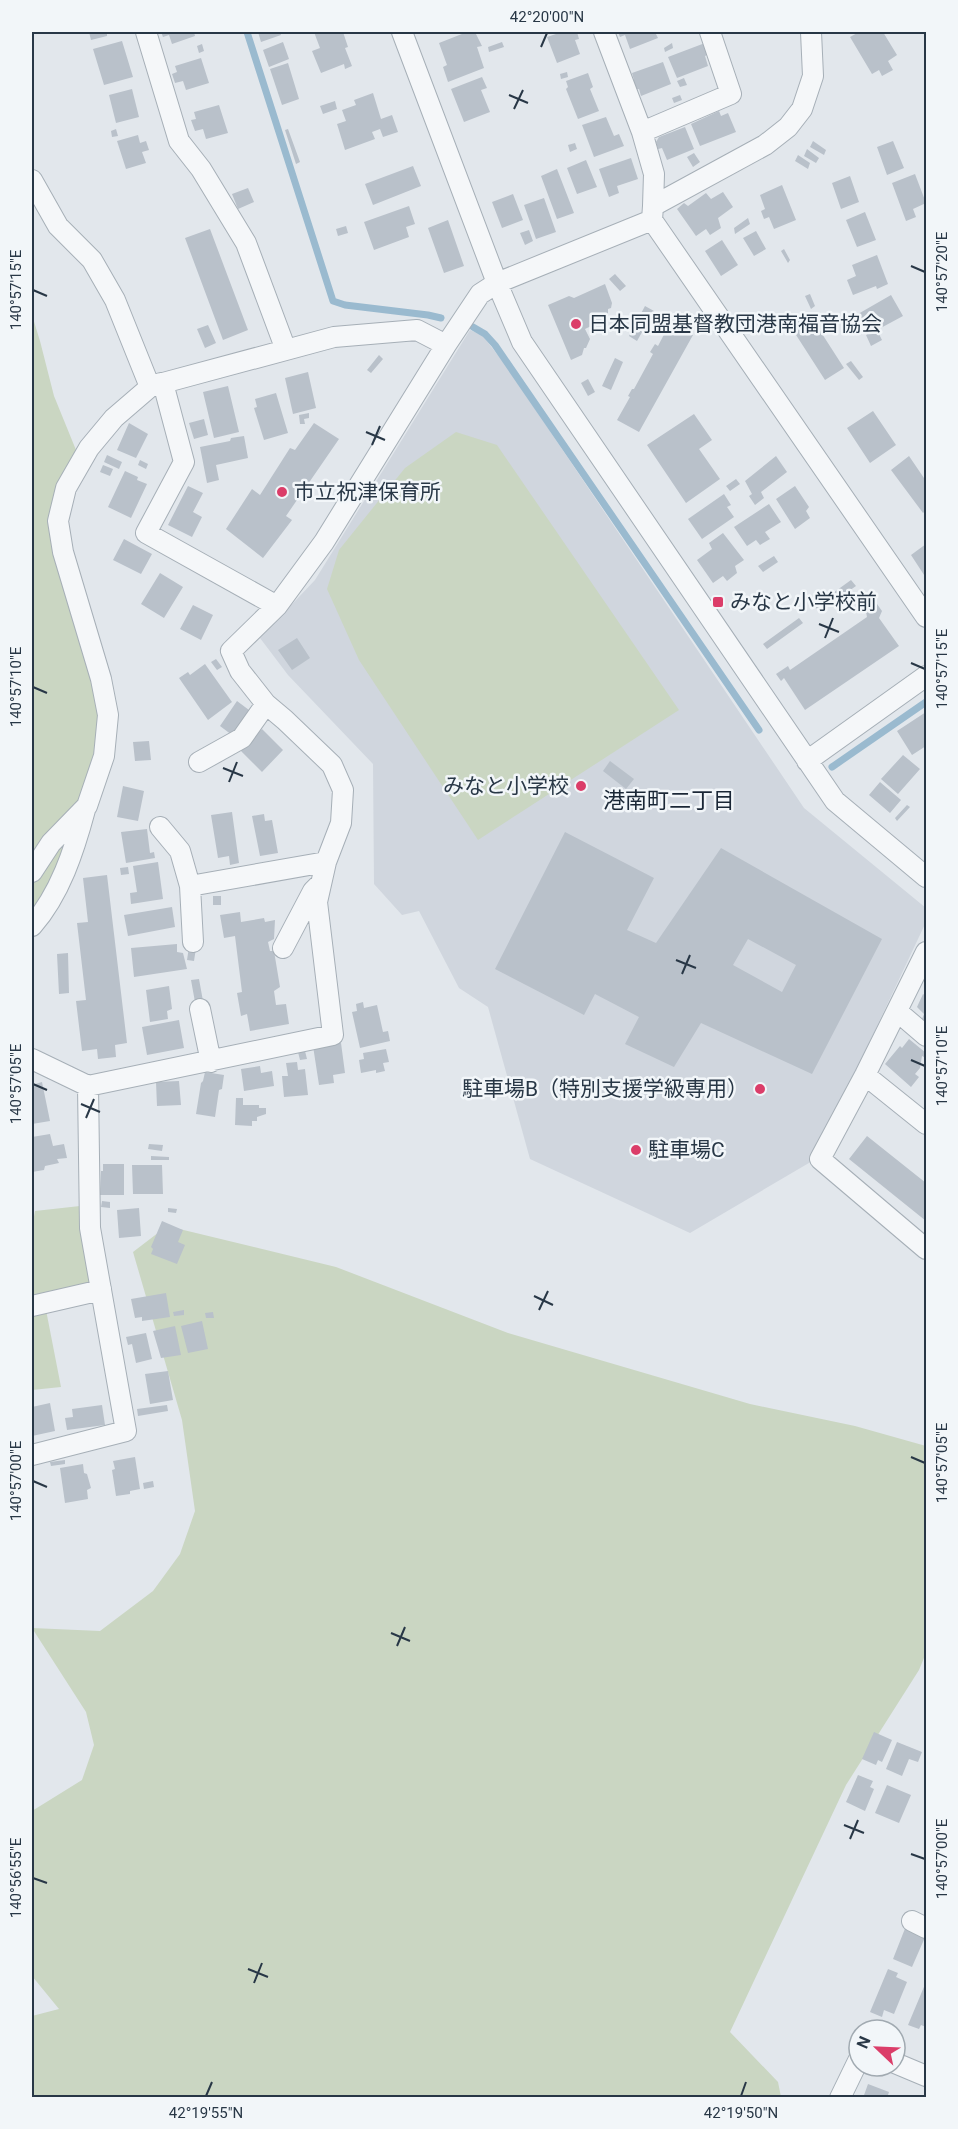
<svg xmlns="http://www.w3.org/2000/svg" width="958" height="2129" viewBox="0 0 958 2129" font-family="Roboto,'Noto Sans JP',sans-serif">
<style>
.built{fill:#d0d6de}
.green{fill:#cad6c2}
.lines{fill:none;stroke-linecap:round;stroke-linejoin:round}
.stream{stroke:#9abacf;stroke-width:7}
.building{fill:#b9c1ca;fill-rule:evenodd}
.minor-casing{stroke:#a6afb7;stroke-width:22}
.minor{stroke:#f5f7f9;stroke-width:20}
.ticks{fill:none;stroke:#283746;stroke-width:2}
.poi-dot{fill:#db3d69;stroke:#f2f6f9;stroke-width:2}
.labels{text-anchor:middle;stroke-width:5;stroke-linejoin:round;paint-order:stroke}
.poi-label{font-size:21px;fill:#283746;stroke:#f2f6f9;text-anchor:start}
.neighbourhood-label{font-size:22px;fill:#1a2736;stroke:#f2f6f9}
.neatline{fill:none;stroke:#283746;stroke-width:2}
.ticks-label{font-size:15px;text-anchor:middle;fill:#283746}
</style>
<rect width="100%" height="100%" fill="#e2e7ec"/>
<path class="built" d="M470,330L482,335L504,363L804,808L926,908V922L814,1160L690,1233L530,1159L488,1007L459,988L419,911L402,915L374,884L373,764L288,675L260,638L315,580Z"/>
<path class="green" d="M32,315L40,341L54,396L76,450L54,503L104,715L66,856L32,919Z
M456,432L497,445L679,710L478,840L359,660L327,589L339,550L405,468Z
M80,1206L94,1285L32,1301V1228L35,1211Z
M167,1226L336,1267L508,1333L750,1404L855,1426L926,1446V1653L919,1670L846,1785L730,2032L778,2082L781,2097H32V2016L59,2009L32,1976V1811L82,1780L94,1745L86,1712L32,1628L100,1631L153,1591L180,1554L195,1511L182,1420L133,1252Z
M46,1310L61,1387L32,1390V1312Z"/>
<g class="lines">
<path class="stream" d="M247,32L333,301L345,305L428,315L441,318
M473,327L485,334L495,345L759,730
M832,767L926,702"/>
</g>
<path class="building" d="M89,32H107V36L91,40Z
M161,32H194L195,36L172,44L169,35L163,37Z
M258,32H280L281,35L261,42Z
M314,32H343L348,47L345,48L352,66L345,69L344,64L321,73L312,51L320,48Z
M467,32H475L482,46L477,47L484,68L448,82L443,67L447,65L439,43Z
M562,32H577L579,39L575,40L580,54L557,63L547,37Z
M618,32H655L658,38L630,49L625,35L620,37Z
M859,32H883L897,55L888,61L893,70L882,76L879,70L872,74L850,37Z
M122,41L133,77L104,85L93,49Z
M283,42L289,59L269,67L263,50Z
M502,42L504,47L489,52L488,47Z
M672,43L673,48L665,52L664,48Z
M705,43L709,54L705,56L708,66L677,78L668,57Z
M202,44L204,51L199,53L197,46Z
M201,58L209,83L186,90L183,81L175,83L172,74L177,72L175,66Z
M663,62L671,84L641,96L639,89L634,90L631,82L634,80L632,73Z
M288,63L299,99L282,105L270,69Z
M567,72L568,77L561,79L560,74Z
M588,73L593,87L590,89L599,111L578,119L566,89L568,87L566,81Z
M482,77L487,88L481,90L490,112L464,122L451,89Z
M684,78L687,85L680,87L677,81Z
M132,89L139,117L116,123L109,95Z
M373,93L381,119L392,115L398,132L383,137L380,129L372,132L375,139L345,150L337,124L346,121L342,110L356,105L354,100Z
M680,95L682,100L674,103L672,98Z
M335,101L337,109L323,114L320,106Z
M219,105L228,133L206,139L203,129L195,131L191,120L196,119L194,112Z
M719,111L721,116L728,113L736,132L700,146L691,124Z
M606,117L614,136L619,134L624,146L594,157L582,125Z
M685,127L694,149L667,160L662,148L658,149L656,142L659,137Z
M116,129L118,136L112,137L111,131Z
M288,129L300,162L296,164L285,130Z
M138,135L140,143L146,141L149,150L142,152L146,163L126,169L117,141Z
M813,141L826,150L824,155L810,147Z
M893,141L904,168L887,175L877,147Z
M575,143L577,149L570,152L568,145Z
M807,149L819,158L816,163L804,156Z
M694,153L700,162L693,167L687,157Z
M798,155L810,163L808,169L795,161Z
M631,158L638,179L617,186L619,193L609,197L599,169Z
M586,160L597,187L577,194L567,168Z
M413,166L421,186L373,205L365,184Z
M557,169L574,213L557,219L541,176Z
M915,174L926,203L913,209L916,217L906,221L892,183Z
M850,176L859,202L841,209L832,183Z
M782,185L796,220L774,229L769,217L764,219L761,211L765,209L760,195Z
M248,188L254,202L238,209L232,194Z
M723,192L733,207L718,218L721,228L710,235L706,229L696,236L677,209L684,203L688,206L706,193L711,199Z
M513,194L523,220L502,228L492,202Z
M544,198L556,232L536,239L524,205Z
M409,206L415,224L406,227L409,237L374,250L364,222Z
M865,212L876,240L857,247L846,220Z
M748,218L750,224L735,234L734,228Z
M448,220L464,266L444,273L428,228Z
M346,226L348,233L338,236L336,229Z
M210,229L248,330L223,340L185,238Z
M529,230L533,241L525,245L520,233Z
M756,231L766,249L754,256L743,238Z
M722,240L738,265L721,276L705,251Z
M784,249L790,260L788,263L781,251Z
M877,255L888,284L877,289L876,286L853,295L847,280L856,276L852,265Z
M615,274L626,286L620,291L609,279Z
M605,284L612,303L611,308L608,309V318L585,329L590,339L586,348H584L582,355L571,360L548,305L569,296L574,298Z
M810,294L815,306L811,309L805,296Z
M891,295L903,316L877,330L882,340L871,346L866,335L869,333L858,314Z
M645,306L654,311L637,341L629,336Z
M808,312L844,368L825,380L789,324Z
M679,316L684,319L682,323H675Z
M670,323L693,335L639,432L617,420L630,397L628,396L632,389H634L653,354L650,352L655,344L658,346Z
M208,325L216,343L205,348L197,329Z
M379,355L383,359L371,373L367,370Z
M615,358L623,362L611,390L602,386Z
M851,361L863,377L859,380L846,364Z
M308,372L316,408L293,414L285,378Z
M588,379L595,392L588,396L581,383Z
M228,386L239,432L214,438L203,392Z
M276,393L288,433L264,440L254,408L257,407L255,399Z
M873,411L896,445L870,463L847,428Z
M309,413V418L304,419L305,424H300L299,415Z
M694,414L712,440L699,449L720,479L686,503L647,445Z
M204,419L208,435L194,439L189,423Z
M129,423L148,434L136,458L117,450Z
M314,423L339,439L286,516L292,520L263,558L226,529L252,489L260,495L290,448L295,450Z
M244,436L248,458L216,465L219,480L207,483L200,447L230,441L231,438Z
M107,455L122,462L119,469L104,462Z
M776,456L787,472L761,492L764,498L755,505L749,496L752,494L745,481Z
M909,456L926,481V510L923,513L891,470Z
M140,460L148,464L146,469L138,465Z
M103,465L113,469L110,476L100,472Z
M125,471L138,477L137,480L147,484L131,518L108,507Z
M736,479L740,484L730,491L726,486Z
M188,486L203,493L193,512L202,517L192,537L168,525Z
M795,486L809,507L806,511L810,518L795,529L776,499Z
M724,494L731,505L727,507L734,517L702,539L688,519Z
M769,504L781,522L765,532L770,539L760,545L756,540L747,546L734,527Z
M723,533L744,560L735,566L737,573L727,581L723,576L713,583L697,560L712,549L709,543Z
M124,539L152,554L141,574L113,560Z
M926,544V578L911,555Z
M774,556L778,562L763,572L758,566Z
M160,573L183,587L164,618L141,604Z
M851,580L856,586L819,612L815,606Z
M877,604L882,611L879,618L899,646L805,710L784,678L781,681L776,674L788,666L790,670L867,617L866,612Z
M193,605L213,615L201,640L180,629Z
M799,618L803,623L767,649L763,644Z
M297,638L310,658L292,670L278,650Z
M216,659L222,667L217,670L211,662Z
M205,664L232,702L208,720L179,678L188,672L190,675Z
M237,701L249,710L232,735L220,726Z
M926,712V746L912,755L897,731Z
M262,729L283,750L262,772L241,751Z
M149,741L151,760L135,761L133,742Z
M903,755L920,769L898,794L881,779Z
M610,761L634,779L626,789L603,771Z
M880,782L901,800L890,813L869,795Z
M123,786L144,791L138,821L117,817Z
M907,805L910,807L897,821L895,818Z
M232,812L239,863L230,865L229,856L218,858L211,815Z
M264,814L265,821L272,820L278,853L260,856L252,816Z
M147,829L150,853L154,852L155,858L126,863L121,832Z
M565,832L654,878L627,930L656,943L721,848L882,939L812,1074L701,1023L674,1067L625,1044L639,1017L595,994L584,1015L495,969ZM748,939L796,965L782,992L733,965Z
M158,862L163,899L131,904L130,893L137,892L133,866Z
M128,867L129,874L121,875L120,868Z
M107,875L127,1043L115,1045L116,1057L98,1059L97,1049L82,1051L76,1001L86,1000L77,923L88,922L83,878Z
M213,896H221V905H213Z
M172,907L175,927L128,936L124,915Z
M240,912L241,922L264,918L265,922L275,920L274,939L268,942L270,951H274L280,987L274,991L276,1005L286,1004L289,1024L250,1031L247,1014L241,1016L237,993L242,992L235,936L224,938L220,915Z
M177,944V952L183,953L187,969L134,977L131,948Z
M189,947L196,948L194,961L187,960Z
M68,953L69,993L59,994L57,954Z
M199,979L203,1001L195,1002L191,980Z
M169,986L172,1009L167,1011L168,1019L150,1022L146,990Z
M923,994L926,996V1021L922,1019L924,1014L917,1007Z
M363,1002L364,1008L377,1005L383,1032L388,1031L390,1041L360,1048L352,1012L357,1011L356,1004Z
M179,1020L184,1048L147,1055L142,1027Z
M909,1039L926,1053L924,1057L922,1056L920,1068L915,1074L919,1077L911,1087L885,1064L900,1046L902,1048Z
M341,1043L345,1073L333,1075L334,1083L319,1085L313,1046Z
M386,1049L389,1062L383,1063L385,1071L376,1073V1070L361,1073L359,1060L364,1059L363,1053Z
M305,1051L307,1059L300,1060L298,1052Z
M297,1062L298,1070L305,1069L308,1095L284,1097L282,1076H288L286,1063Z
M260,1066L261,1073L272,1071L274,1086L244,1091L241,1069Z
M205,1072L224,1075L222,1089L219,1090L215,1117L196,1114L201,1083L203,1081Z
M179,1081L181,1105L157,1106L156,1082Z
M42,1082L50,1121L32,1124V1085Z
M236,1098H243V1105H259V1108H266V1114L257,1117V1121H252V1126L235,1125Z
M50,1134L53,1146L64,1144L67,1158L57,1159L59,1163L45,1166L44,1170L32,1172V1137Z
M867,1136L926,1183V1221L849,1159Z
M149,1144L163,1145L162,1151L148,1149Z
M151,1156L169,1157V1160H151Z
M103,1164H124V1195H100L101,1171H103Z
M132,1165H162L163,1194H133Z
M102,1201L110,1202V1208L101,1207Z
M139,1208L141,1236L119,1238L117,1210Z
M168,1208L177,1209L176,1213L168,1212Z
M162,1221L183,1230L178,1242L185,1245L177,1264L151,1254L153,1249L151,1247Z
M166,1293L170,1317L142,1321V1317L135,1318L131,1299Z
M184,1310V1315L174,1316L173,1312Z
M213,1312L214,1318H206L205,1313Z
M202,1321L208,1349L188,1353L181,1326Z
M175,1326L181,1355L161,1358L153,1331Z
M146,1333L152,1359L136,1363L132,1344L128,1345L126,1337Z
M168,1371L173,1400L150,1404L145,1374Z
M50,1403L55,1431L32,1436V1407Z
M102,1405L105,1425L67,1430L65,1418L73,1417L72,1409Z
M167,1405L168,1411L138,1416L137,1409Z
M135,1457L140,1489L130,1491V1494L116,1496L112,1470L115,1469L113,1461Z
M65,1460V1464L51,1466L50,1462Z
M83,1464L84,1473L87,1474L91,1488L87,1490L88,1499L65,1503L60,1468Z
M153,1481L154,1487L144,1489L143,1483Z
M874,1732L892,1740L882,1762L878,1760L876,1765L862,1759Z
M897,1742L922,1752L918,1762L909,1759L902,1776L886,1769Z
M858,1775L873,1781L870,1787L874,1789L865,1811L846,1802Z
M887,1785L911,1795L899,1823L875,1813Z
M906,1926L926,1935L912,1967L893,1959Z
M888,1969L898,1973L896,1977L907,1982L894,2014L884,2010L882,2017L870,2012Z
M926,1982V2027L921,2025L919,2029L908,2025Z
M868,2084L889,2092L887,2098H863Z"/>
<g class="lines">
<g class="minor-casing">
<path id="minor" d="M146,32L179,141L201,169L246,243L286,350
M402,32L497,283L522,342L835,801L926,877
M604,32L642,132L654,174L653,206
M642,132L731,94L710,32
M32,180L58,226L92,260L115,300L150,387L161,383
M652,220L926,617
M277,606L146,533L184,462L163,383L334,337L417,330L446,345
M807,761L926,676
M199,762L242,738L266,704
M160,827L180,851L190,886L193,942
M32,872L51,843L87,806L104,756L108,715L101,679L63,552L58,521L66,488L89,448L114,418L150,387
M190,886L326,862
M32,926C60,894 74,851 85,810
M283,948L313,891L318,886
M926,952L865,1075L820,1159L926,1249
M200,1009L211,1062
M898,1012L926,1036
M32,1059L88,1086L333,1035L317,902L326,862L341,823L343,790L332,765L285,720L266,704L240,671L231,651L277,606L324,542L446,345L480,294L497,283L652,220L653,206L765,145L788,127L802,109L813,76L811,32
M865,1075L926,1124
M32,1306L97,1291L101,1289
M32,1455L126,1431L90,1228L88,1086
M912,1921L926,1928
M895,2063L926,2076
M840,2098L859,2059"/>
</g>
<use href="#minor" class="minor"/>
</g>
<path class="ticks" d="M541,47L547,33M509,95L528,103M514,109L523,90M911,266L925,272M33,290L47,296M366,432L385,440M372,445L380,426M819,624L839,632M825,638L833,618M911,663L925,669M33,687L47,693M223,768L243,776M229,782L237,762M676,960L696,968M682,974L690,955M911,1060L925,1066M33,1084L47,1090M81,1104L100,1112M86,1118L94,1099M534,1296L553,1305M539,1310L548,1291M911,1457L925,1463M33,1481L47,1487M391,1633L410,1641M397,1646L405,1627M844,1825L864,1833M850,1839L858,1820M911,1854L925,1859M33,1878L47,1883M248,1969L268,1977M254,1983L262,1963M206,2096L212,2082M741,2096L746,2082"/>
<g class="poi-dot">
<circle cx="576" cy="324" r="6"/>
<circle cx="282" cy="492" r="6"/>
<rect x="712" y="596" width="12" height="12" rx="3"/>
<circle cx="581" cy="786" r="6"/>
<circle cx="760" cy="1089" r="6"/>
<circle cx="636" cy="1150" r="6"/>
</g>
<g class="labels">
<g class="poi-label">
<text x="588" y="331">日本同盟基督教団港南福音協会</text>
<text x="294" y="499">市立祝津保育所</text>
<text x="730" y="609">みなと小学校前</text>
<text x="569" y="793" text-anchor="end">みなと小学校</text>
<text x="748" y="1096" text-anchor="end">駐車場B（特別支援学級専用）</text>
<text x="648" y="1157">駐車場C</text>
</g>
<g class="neighbourhood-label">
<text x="669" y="808">港南町二丁目</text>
</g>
</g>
<rect width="958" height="2129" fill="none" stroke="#f2f6f9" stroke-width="66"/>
<g transform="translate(877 2048) rotate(293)"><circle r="28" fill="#f2f6f9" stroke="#a1aab1" stroke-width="1.5"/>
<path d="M0-4.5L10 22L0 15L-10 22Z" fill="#db3d69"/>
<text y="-9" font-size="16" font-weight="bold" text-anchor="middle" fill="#283746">N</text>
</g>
<rect x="33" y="33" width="892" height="2063" class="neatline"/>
<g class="ticks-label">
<text x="547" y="22">42°20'00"N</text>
<text transform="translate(942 272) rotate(-90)" y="5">140°57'20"E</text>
<text transform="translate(16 290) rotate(-90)" y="5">140°57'15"E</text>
<text transform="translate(942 669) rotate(-90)" y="5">140°57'15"E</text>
<text transform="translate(16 687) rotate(-90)" y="5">140°57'10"E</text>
<text transform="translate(942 1066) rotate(-90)" y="5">140°57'10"E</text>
<text transform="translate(16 1084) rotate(-90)" y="5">140°57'05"E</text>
<text transform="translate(942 1463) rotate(-90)" y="5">140°57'05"E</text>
<text transform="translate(16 1481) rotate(-90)" y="5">140°57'00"E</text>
<text transform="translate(942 1859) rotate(-90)" y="5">140°57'00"E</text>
<text transform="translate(16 1878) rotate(-90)" y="5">140°56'55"E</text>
<text x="206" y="2118">42°19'55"N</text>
<text x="741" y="2118">42°19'50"N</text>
</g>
</svg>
